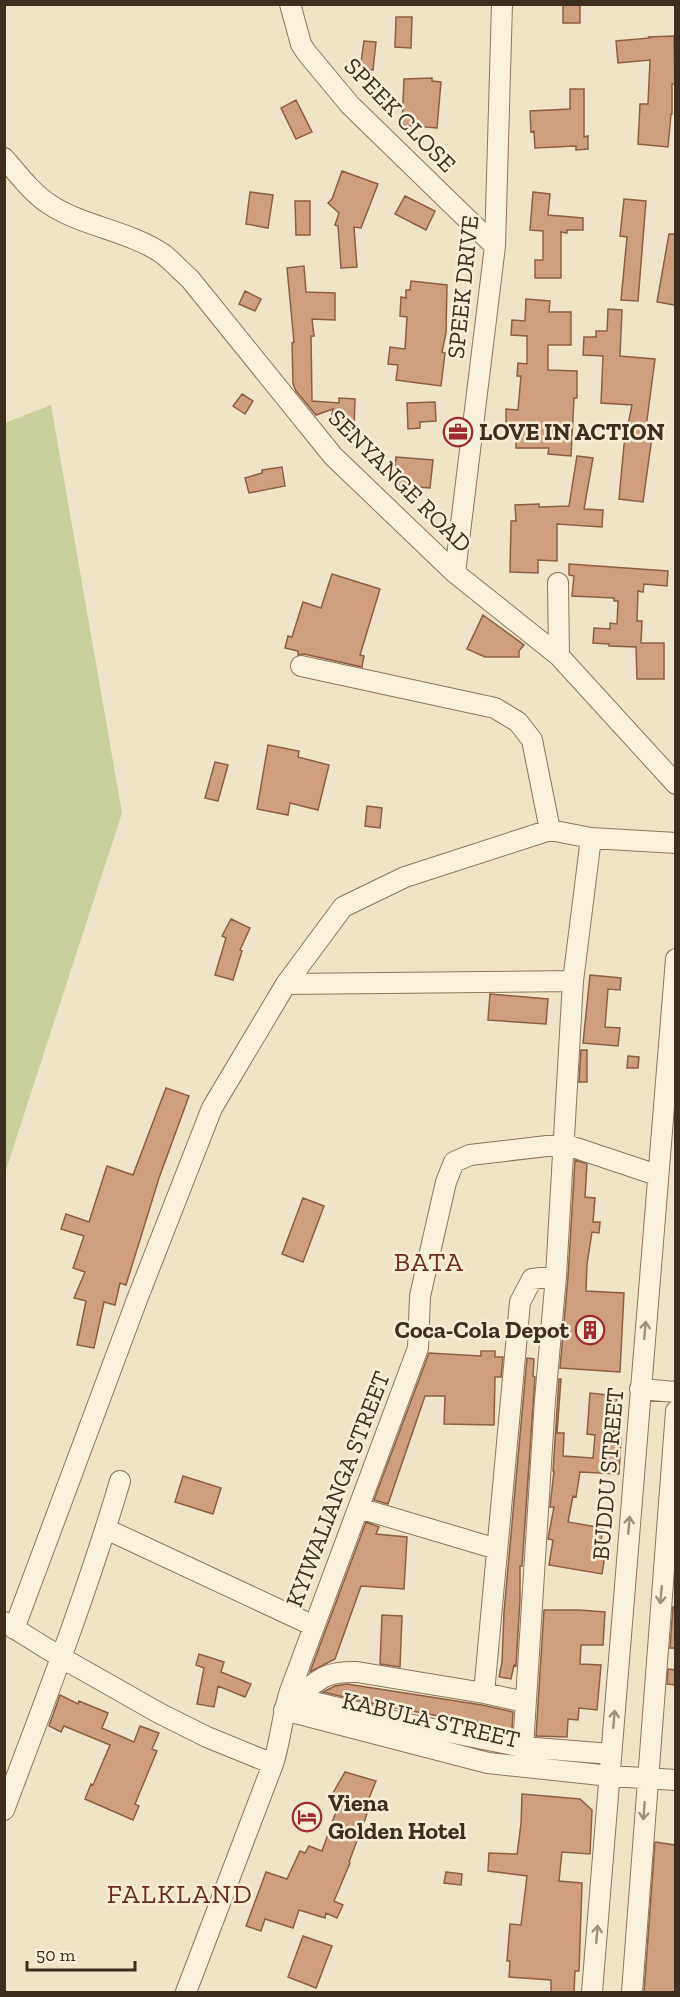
<svg xmlns="http://www.w3.org/2000/svg" width="680" height="1997" viewBox="0 0 680 1997" font-family="'Zilla Slab',serif">
<style>
.green{fill:#c9cf9b}
.building{fill:#cf9f7d;stroke:#8d5f41;stroke-width:1.5}
.lines{fill:none;stroke-linecap:round;stroke-linejoin:round}
.minor-casing{stroke:#8d765c;stroke-width:22}
.minor{stroke:#faf1dc;stroke-width:20}
.oneway{stroke:#9c907e}
.labels{text-anchor:middle;stroke-width:5;stroke-linejoin:round;paint-order:stroke}
.street-label{font-size:24px;fill:#3d2e20;stroke:#f7eed8}
.poi-label{font-size:24px;font-weight:bold;fill:#3d2e20;stroke:#f7eed8;text-anchor:start}
.quarter-label{font-size:27px;letter-spacing:1.5px;fill:#6b2e1e;stroke:#f7eed8}
</style>
<rect width="100%" height="100%" fill="#f0e4c8"/>
<path class="green" d="M51,405L122,813L5,1173V423Z"/>
<path class="building" d="M563,4H580V23H563Z
M396,17H412L411,48L395,47Z
M674,36L675,84H672V114H671L668,147L638,144L640,104H648L650,60L618,63L616,41L650,38L649,37Z
M364,41L376,42L373,70L360,69Z
M432,78V81L441,82L437,128L402,125L404,79Z
M570,89H584V137L588,136V149L576,150V146L535,148L534,131L531,132L530,111L570,109Z
M296,100L312,132L296,139L281,108Z
M342,171L378,184L361,228L354,227L357,267L341,268L338,226L335,225L339,213L328,203L332,199Z
M250,192L273,195L268,228L246,224Z
M533,192L550,194L548,215L583,218V230H567V233L561,232V278H535V260H543V231L530,230Z
M405,196L435,211L426,230L395,214Z
M624,199L646,201L638,301L621,300L627,237L620,236Z
M295,201H310V235H296Z
M669,234H675V305L657,302Z
M304,266L306,292L335,293V320L312,319L314,336H311L312,401L339,403V398L355,399L354,429L330,425L333,409L316,415L296,391L293,384L292,343L294,342L287,268Z
M411,281L447,285L446,333L442,352L445,353L441,386L396,380L398,365L388,364L390,347L405,349L407,317L400,316L401,297L406,298V290H410Z
M245,291L261,299L255,311L239,304Z
M526,299L550,301L549,312H571V345H548V370L577,371V398H574L571,456L548,454L549,448H516V433H506V409L518,410L521,376H517L518,363L527,364V336L511,335L512,320L525,321Z
M608,309L622,310L620,356L655,359L645,435L652,437L643,502L619,499L624,445L632,405L601,403L603,356L583,355L584,337H596V331H607Z
M242,394L253,401L245,414L233,406Z
M435,402L436,421L420,422V428L408,429L407,403Z
M577,456L593,458L584,509L603,510L602,527L557,524V561L538,560V573L510,572L511,521H516L515,505L539,504V507L569,506Z
M396,457L433,460L430,488L393,485Z
M282,467L285,486L249,493L245,478L262,473V470Z
M569,564L668,571L667,586L644,584L643,592L638,591L637,621H642L641,643H664V679H637L636,647L609,646V644L593,643L594,628L610,629V623L617,624L618,601H614V598L572,596L574,576L569,575Z
M332,574L380,589L360,655L364,656L362,667L304,654L298,655V651L285,648L288,636L292,637L303,602L321,608Z
M483,615L524,645L519,651V657H485L467,649Z
M268,745L299,751L298,757L329,765L318,810L290,803L288,815L257,809Z
M215,762L228,765L218,801L205,798Z
M367,806L382,808L380,828L365,826Z
M231,919L250,928L240,950L242,951L233,980L215,975L226,938L222,936Z
M590,975L621,978L620,990L608,989L605,1027L620,1028L618,1046L583,1043Z
M490,994L548,999L546,1024L488,1020Z
M581,1050H587V1082H579Z
M628,1056L639,1057L638,1068H627Z
M166,1088L189,1096L159,1178L126,1285L120,1283L115,1305L104,1302L94,1348L77,1345L86,1301L74,1298L85,1272L73,1268L84,1236L61,1229L66,1214L89,1222L107,1166L133,1175Z
M575,1160L587,1164L585,1197L595,1198L593,1222H600L599,1233L592,1232L587,1264L586,1291L624,1293L620,1372L560,1368L568,1277Z
M303,1198L324,1206L303,1262L282,1254Z
M481,1351H495V1357H503L501,1377H495L494,1425L444,1424L445,1396H425L388,1504L374,1500L429,1353L481,1356Z
M527,1358L534,1359L533,1376L535,1377L522,1566H520V1599L516,1666L514,1665L511,1679L499,1677L502,1662L504,1612Z
M559,1379H561L557,1433H564L563,1456L593,1458L595,1435L587,1434L590,1393L617,1396L613,1438H621L619,1474L580,1472L576,1497L573,1496L568,1522L603,1528L599,1554L605,1555L602,1574L549,1565L553,1540L548,1539L554,1507H550L554,1471H553Z
M183,1476L221,1488L213,1514L175,1502Z
M366,1522L379,1527L376,1534L407,1537L404,1589L361,1586L335,1659L310,1672Z
M673,1607H675V1648H670Z
M544,1610H579L605,1612L603,1645H581L580,1664L601,1665L597,1710L579,1708L578,1720L568,1719L567,1737L536,1736Z
M382,1615L402,1616L400,1667L380,1664Z
M199,1654L224,1662L221,1672L251,1684L245,1697L218,1686L214,1707L197,1704L204,1668L196,1665Z
M668,1669L675,1670V1685L667,1684Z
M347,1684L482,1705L513,1712L512,1730L365,1702L323,1692L335,1686Z
M60,1695L78,1704L79,1701L108,1713L102,1728L134,1742L140,1726L159,1733L152,1749L157,1751L135,1804L139,1806L133,1820L85,1799L91,1784L93,1785L110,1745L64,1726L61,1732L49,1726Z
M345,1772L376,1781L363,1813L367,1814L349,1862L350,1863L334,1901L343,1905L337,1918L326,1913L325,1918L299,1910L293,1928L265,1919L261,1931L246,1926L266,1872L287,1879L300,1851L305,1853L309,1846L322,1851L339,1803L329,1800Z
M522,1794L580,1799L592,1810L590,1854L562,1852L559,1881L582,1883L579,1971H575L574,1992H551V1980L509,1977L510,1961H507L510,1924L521,1925L527,1876L488,1871L489,1853L517,1854L521,1824Z
M655,1842L675,1845V1992H644Z
M446,1872L462,1874L461,1885L444,1883Z
M303,1936L332,1946L316,1988L288,1977Z"/>
<g class="lines">
<g class="minor-casing">
<path id="minor" d="M290,4L301,44L306,52L350,105L495,246
M4,158C18,174 32,193 49,204C81,226 130,231 163,254C172,261 181,271 190,279L333,456L455,573L559,656L676,784
M455,573L495,246L502,4
M558,583L559,656
M301,666L495,708L518,722L532,740L550,830
M286,984L573,981
M640,1389L676,1392
M359,1508L497,1549
M106,1529L314,1626
M4,1622L62,1658L159,1713L207,1737L273,1764
M14,1629L138,1297L212,1108L286,984L343,907L405,877L550,830L591,838L676,843
M290,1691L309,1701L398,1722L523,1747L611,1754
M484,1693L520,1302L532,1279L556,1276
M299,1695C321,1678 327,1671 357,1672L484,1693L525,1702
M284,1710L488,1763L610,1776L676,1780
M523,1747L545,1400L556,1276L573,981L591,838
M4,1810C45,1701 87,1593 120,1481
M186,1992L273,1764C281,1740 282,1715 290,1691L418,1348L420,1296L446,1182L454,1162L470,1155L564,1144L657,1175
M592,1992L676,959
M632,1992L676,1411"/>
</g>
<use href="#minor" class="minor"/>
</g>
<defs><path id="oneway-shaft" d="M-6 0H5M1.5-3L5.5 0L1.5 3" fill="none" stroke-width="1.6" stroke-linecap="round" stroke-linejoin="round" transform="scale(1.5)"/></defs>
<g class="oneway">
<use href="#oneway-shaft" transform="translate(645 1330) rotate(-85)"/>
<use href="#oneway-shaft" transform="translate(629 1525) rotate(-85)"/>
<use href="#oneway-shaft" transform="translate(661 1595) rotate(95)"/>
<use href="#oneway-shaft" transform="translate(614 1719) rotate(-85)"/>
<use href="#oneway-shaft" transform="translate(644 1811) rotate(94)"/>
<use href="#oneway-shaft" transform="translate(597 1934) rotate(-85)"/>
</g>
<defs>
<g id="office-ring" transform="scale(1.5)"><circle r="9.5" fill="#f7eed8" stroke="#9e2a2b" stroke-width="1.5"/><path d="M-6-3h4V-5.5h4V-3h4V5H-6ZM-1-4.5V-3h2v-1.5ZM-6 0V1H6V0Z" fill="#9e2a2b"/></g>
<g id="building-ring" transform="scale(1.5)"><circle r="9.5" fill="#f7eed8" stroke="#9e2a2b" stroke-width="1.5"/><path d="M-4-6H4V6H1V3H-1V6H-4ZM-2.5-4.3h1.7v1.8h-1.7ZM.8-4.3h1.7v1.8H.8ZM-2.5-1h1.7V.8h-1.7ZM.8-1h1.7V.8H.8Z" fill="#9e2a2b"/></g>
<g id="hotel-ring" transform="scale(1.5)"><circle r="9.5" fill="#f7eed8" stroke="#9e2a2b" stroke-width="1.5"/><path d="M-6-4.5h1.5V1H6V5H4.5V3h-9V5H-6ZM-4 0a1.8 1.8 0 1 1 3.6 0ZM.5 0V-2.5h3Q6-2.5 6 0Z" fill="#9e2a2b"/></g>
</defs>
<g fill-rule="evenodd">
<use href="#office-ring" x="458" y="432"/>
<use href="#building-ring" x="590" y="1330"/>
<use href="#hotel-ring" x="307" y="1817"/>
</g>
<g class="labels">
<g class="street-label">
<text transform="translate(400 115) rotate(46)" y="8">SPEEK CLOSE</text>
<text transform="translate(463 287) rotate(-84)" y="8">SPEEK DRIVE</text>
<text transform="translate(400 481) rotate(45)" y="8">SENYANGE ROAD</text>
<text transform="translate(608 1474) rotate(-85)" y="8">BUDDU STREET</text>
<text transform="translate(338 1489) rotate(-69)" y="8">KYIWALIANGA STREET</text>
<text transform="translate(431 1720) rotate(13)" y="8">KABULA STREET</text>
</g>
<g class="poi-label">
<text x="479" y="440">LOVE IN ACTION</text>
<text x="569" y="1338" text-anchor="end">Coca-Cola Depot</text>
<text x="328" y="1811">Viena<tspan x="328" dy="28">Golden Hotel</tspan></text>
</g>
<g class="quarter-label">
<text x="429" y="1271">BATA</text>
<text x="180" y="1903">FALKLAND</text>
</g>
</g>
<rect width="680" height="1997" fill="none" stroke="#3d2e20" stroke-width="12"/>
<path d="M27 1961v9h108v-9" fill="none" stroke="#3d2e20" stroke-width="3"/>
<text x="36" y="1961" font-size="18" fill="#3d2e20" stroke="#f7eed8" stroke-width="4.5" paint-order="stroke">50 m</text>
</svg>
